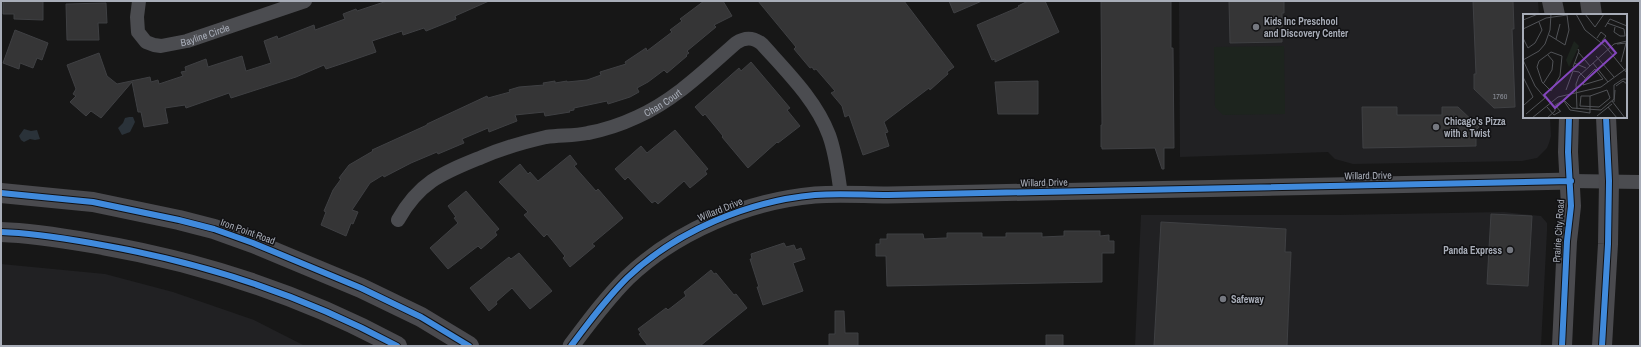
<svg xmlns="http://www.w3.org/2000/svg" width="1641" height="347" viewBox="0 0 1641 347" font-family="'Archivo Narrow',sans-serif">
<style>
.built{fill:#212123}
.green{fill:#1d241e}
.water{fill:#2a3239}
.building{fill:#353536;stroke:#3f4043}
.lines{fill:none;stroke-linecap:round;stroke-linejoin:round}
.minor{stroke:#4b4c50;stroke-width:14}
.tertiary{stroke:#4b4c50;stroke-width:17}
.secondary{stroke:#4a4a4e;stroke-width:20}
.cycleway-casing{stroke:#111113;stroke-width:8}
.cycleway{stroke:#408adc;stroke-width:6}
.poi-dot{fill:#757880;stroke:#111113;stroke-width:1.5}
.labels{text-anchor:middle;stroke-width:3;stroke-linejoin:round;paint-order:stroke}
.number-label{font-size:8px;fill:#8b8f98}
.poi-label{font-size:10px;font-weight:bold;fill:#a8adb8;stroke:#111113;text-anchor:start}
.street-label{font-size:10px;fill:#a8adb8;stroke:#111113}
.inset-road{fill:none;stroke:#515357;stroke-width:1}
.view{fill:#8446be;fill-opacity:0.15;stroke:#8446be;stroke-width:2}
.inset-edge{fill:none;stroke:#a8adb8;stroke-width:2}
</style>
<rect width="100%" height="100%" fill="#171717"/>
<path class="built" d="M1179,1H1538L1539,15H1524V117H1550L1551,136L1549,143L1547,148L1537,158L1522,161L1353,164L1335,159L1328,152L1180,157Z
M1504,212L1541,216L1547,223V231L1541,346H1135L1141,215H1338Z
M1,264L105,274L173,292L254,320L305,346H1Z"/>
<path class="green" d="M1284,46L1285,114L1223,115L1215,107L1214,47Z"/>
<path class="water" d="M129,117H133L135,122L130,132L122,135L118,128L123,123L125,118Z
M24,129L31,131L37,130L40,139L35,140L30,139L24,142L21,140L19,136Z"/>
<path class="building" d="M3,1H43V20L14,19V14H3Z
M387,1H489L455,16L456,19L426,31L424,28L403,35L402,31L372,41L376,52L347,62L326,69L324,65L296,77L231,98L229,93L186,108L185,105L165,108L168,123L144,127L141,112H138L132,82L101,118L91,111L86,116L70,102L76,96L73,94L76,89L67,65L99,53L107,76L117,84L150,77L151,82L158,80L159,84L183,76L181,72L186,71L185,67L206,59L208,67L242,56L246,71L271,63L264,41L277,36L278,39L314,25L315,30L345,19L343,14L356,9L357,11Z
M704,1H723L732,16L714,25L716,27L687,51L689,53L686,55L687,56L667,73L664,70L648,82L637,88L639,92L630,97L608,104L607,101L574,108V110L569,111L570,112L545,116L544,112L515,115L517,121L489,132L488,128L462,139L464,143L438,154L437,152L411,163L384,177L383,175L370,183L352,210L358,212L353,224L351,223L346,236L321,225L326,212L324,211L333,190L341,179L339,178L349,165L373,151L372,150L427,125V124L487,96L488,98L510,92L509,90L519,87L544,85L543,83L555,81V83L567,81V82L587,80L601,75L600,72L626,64L625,62L646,48L647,51L672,32L670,30L682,21L680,19Z
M758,1H904L954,67L947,72L948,74L940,81L930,90L929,88L884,122L888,132L885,133L889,146L863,155L849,115L845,117L842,106L831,93L835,91L816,69L814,70L812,67L810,68L794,49L796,47Z
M949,1H982L954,13Z
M1028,1H1045L1059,32L995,62V59L992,60L977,25L1019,7L1018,6Z
M1101,1H1171V48H1173L1174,148H1164V169H1162L1155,148L1102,149V147H1101V125H1102Z
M1229,1H1284V13H1282V42L1230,43Z
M1473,1H1513L1514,29H1512L1515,107L1494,108L1474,89V74H1476Z
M106,3L107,23H98L99,40H67L66,4Z
M15,30L48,43L42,60L37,58L33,68L20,63L19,69L3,63Z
M751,62L790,108L787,110L800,126L778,143L777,142L748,168L722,137L723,136L705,114L703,116L695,107L739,68L741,71Z
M1038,81V114H998L995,82Z
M1362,107H1397V115H1442V107H1458L1479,127L1476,130V146L1363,148Z
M675,130L708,169L705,171L707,174L690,188L684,181L658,204L655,201L652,203L628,177L625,180L615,169L641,146L647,153Z
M570,155L577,164L574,166L596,191L598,189L623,218L592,244L595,246L570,267L563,258L565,256L547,234L544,237L524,215L528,212L499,182L520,164L528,174L530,172L538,181Z
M466,191L499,229L495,232L497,235L481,249L478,246L448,269L430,248L458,223L454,218L456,217L448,206Z
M1491,214L1532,216L1528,286L1487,284Z
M1161,222L1286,229L1285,252H1291L1287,346H1154Z
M1064,231H1100V236L1109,235V241H1114V253H1102V282L887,286L886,256H876V244H880V239H887V234H923L924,239L945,238H947V233H982V237H1006V233H1042V237L1064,236Z
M784,243L786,247L794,245L796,250L801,248L805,259L793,263L803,291L763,305L757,287H759L750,259H752L751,254Z
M519,253L552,291L530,309L512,288L496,302L497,304L489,311L470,288L509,257L511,259Z
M711,270L714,274L716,273L734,295L736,294L747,308L700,346H648L639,334L641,333L638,329L666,308L668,310L686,296L684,292Z
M835,311H844L845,333H858V346H829V334H835Z
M1046,335H1063V346H1046Z"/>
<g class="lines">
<g class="minor">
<path id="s1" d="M139,1L137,17L138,32L146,42L154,45L161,46L187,41L305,1"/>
<path d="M1571,181L1640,182"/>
<path id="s2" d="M398,220C420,181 443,173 482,157C503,148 524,142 546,137C560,135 574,136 588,133C604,130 622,124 637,117C675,100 705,70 736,43C745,37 753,37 762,44C786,71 816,100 829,135C836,154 838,174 841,195"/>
</g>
<path class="tertiary" d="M571,346C589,322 606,299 627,278C676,231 748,201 815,195C839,193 864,195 888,195L1571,181"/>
<path class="secondary" d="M1552,1L1555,15
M1590,1L1592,15
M1,193L93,202L179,220L214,229L253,243L361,288L421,317L469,346
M1,232C31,233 62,238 91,243C198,261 301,294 397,346
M1562,346L1567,241L1571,206L1568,152L1569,117
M1602,346L1608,244L1609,181L1606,117"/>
<g class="cycleway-casing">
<path id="cycleway" d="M1,193L93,202L179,220L214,229L253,243L361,288L421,317L469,346
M1,232C31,233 62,238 91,243C198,261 301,294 397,346
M571,346C589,322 606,299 627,278C676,231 748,201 815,195C839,193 864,195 888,195L1571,181
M1562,346L1567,241L1571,206L1568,152L1569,117
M1602,346L1608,244L1609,181L1606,117"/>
</g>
<use href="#cycleway" class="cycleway"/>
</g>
<g class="poi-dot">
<circle cx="1256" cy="27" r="4"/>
<circle cx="1436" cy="127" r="4"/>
<circle cx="1510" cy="250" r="4"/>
<circle cx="1223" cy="299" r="4"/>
</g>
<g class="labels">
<g class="number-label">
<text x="1500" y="99">1760</text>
</g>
<g class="poi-label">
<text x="1264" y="25">Kids Inc Preschool<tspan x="1264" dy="12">and Discovery Center</tspan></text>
<text x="1444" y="125">Chicago's Pizza<tspan x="1444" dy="12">with a Twist</tspan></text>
<text x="1502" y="254" text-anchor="end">Panda Express</text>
<text x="1231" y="303">Safeway</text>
</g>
<g class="street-label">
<text dy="4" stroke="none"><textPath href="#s1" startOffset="105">Bayline Circle</textPath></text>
<text dy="4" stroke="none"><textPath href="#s2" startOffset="298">Chan Court</textPath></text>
<text transform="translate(1368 175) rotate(-1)" y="4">Willard Drive</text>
<text transform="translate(1044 182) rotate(-1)" y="4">Willard Drive</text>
<text transform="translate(720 209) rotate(-22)" y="4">Willard Drive</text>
<text transform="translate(248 231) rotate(20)" y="4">Iron Point Road</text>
<text transform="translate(1558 231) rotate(-86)" y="4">Prairie City Road</text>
</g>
</g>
<g transform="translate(1523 14)">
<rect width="104" height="104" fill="#171717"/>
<path d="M51,27L56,32L46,53L43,46Z" fill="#1d241e"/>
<path class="inset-road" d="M53,0L62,16L82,32L104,59M62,0L72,13L81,0M0,6L15,0M84,9L101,15M82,13L87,5L104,12M92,13L91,18L97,22H102L101,15M0,15L23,4L44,1L46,16L42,31L26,21M0,24L5,34L12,29L19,16L16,8M74,24L78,18L83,22L79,27M33,25L37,10M94,30L103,29L98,48M28,38L39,42L37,62L28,77L19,68L14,53L16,47ZM56,39L67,52M73,42L91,63M0,46L12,72L22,84L3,100M0,46L16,37L22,30L27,16L28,0M51,49L63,54M70,49L85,68M50,53L56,37L55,35M72,55L80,65L60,71L62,65ZM0,63L10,83L1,91M20,70L29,56L30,47L25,41M93,72L100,67L104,70M43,76L50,57L56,58L62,64M84,76L87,84L76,93L57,92L58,82H67ZM89,87L102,104M91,88L92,76M24,93L31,101L38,97M85,93L94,104M54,95L53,70L56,62L91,30L104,27M37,97L33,92L41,87L47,96L67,99V82M74,102L89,90M9,104L35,83L78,73L104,54M24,104L32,97V91L41,86L49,94L78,96L91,85V71L100,65H104"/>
<path class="view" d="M82,26L93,39L32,94L21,81Z"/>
<rect width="104" height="104" class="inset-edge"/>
</g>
<rect width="1641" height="347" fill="none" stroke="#a8adb8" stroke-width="4"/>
</svg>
